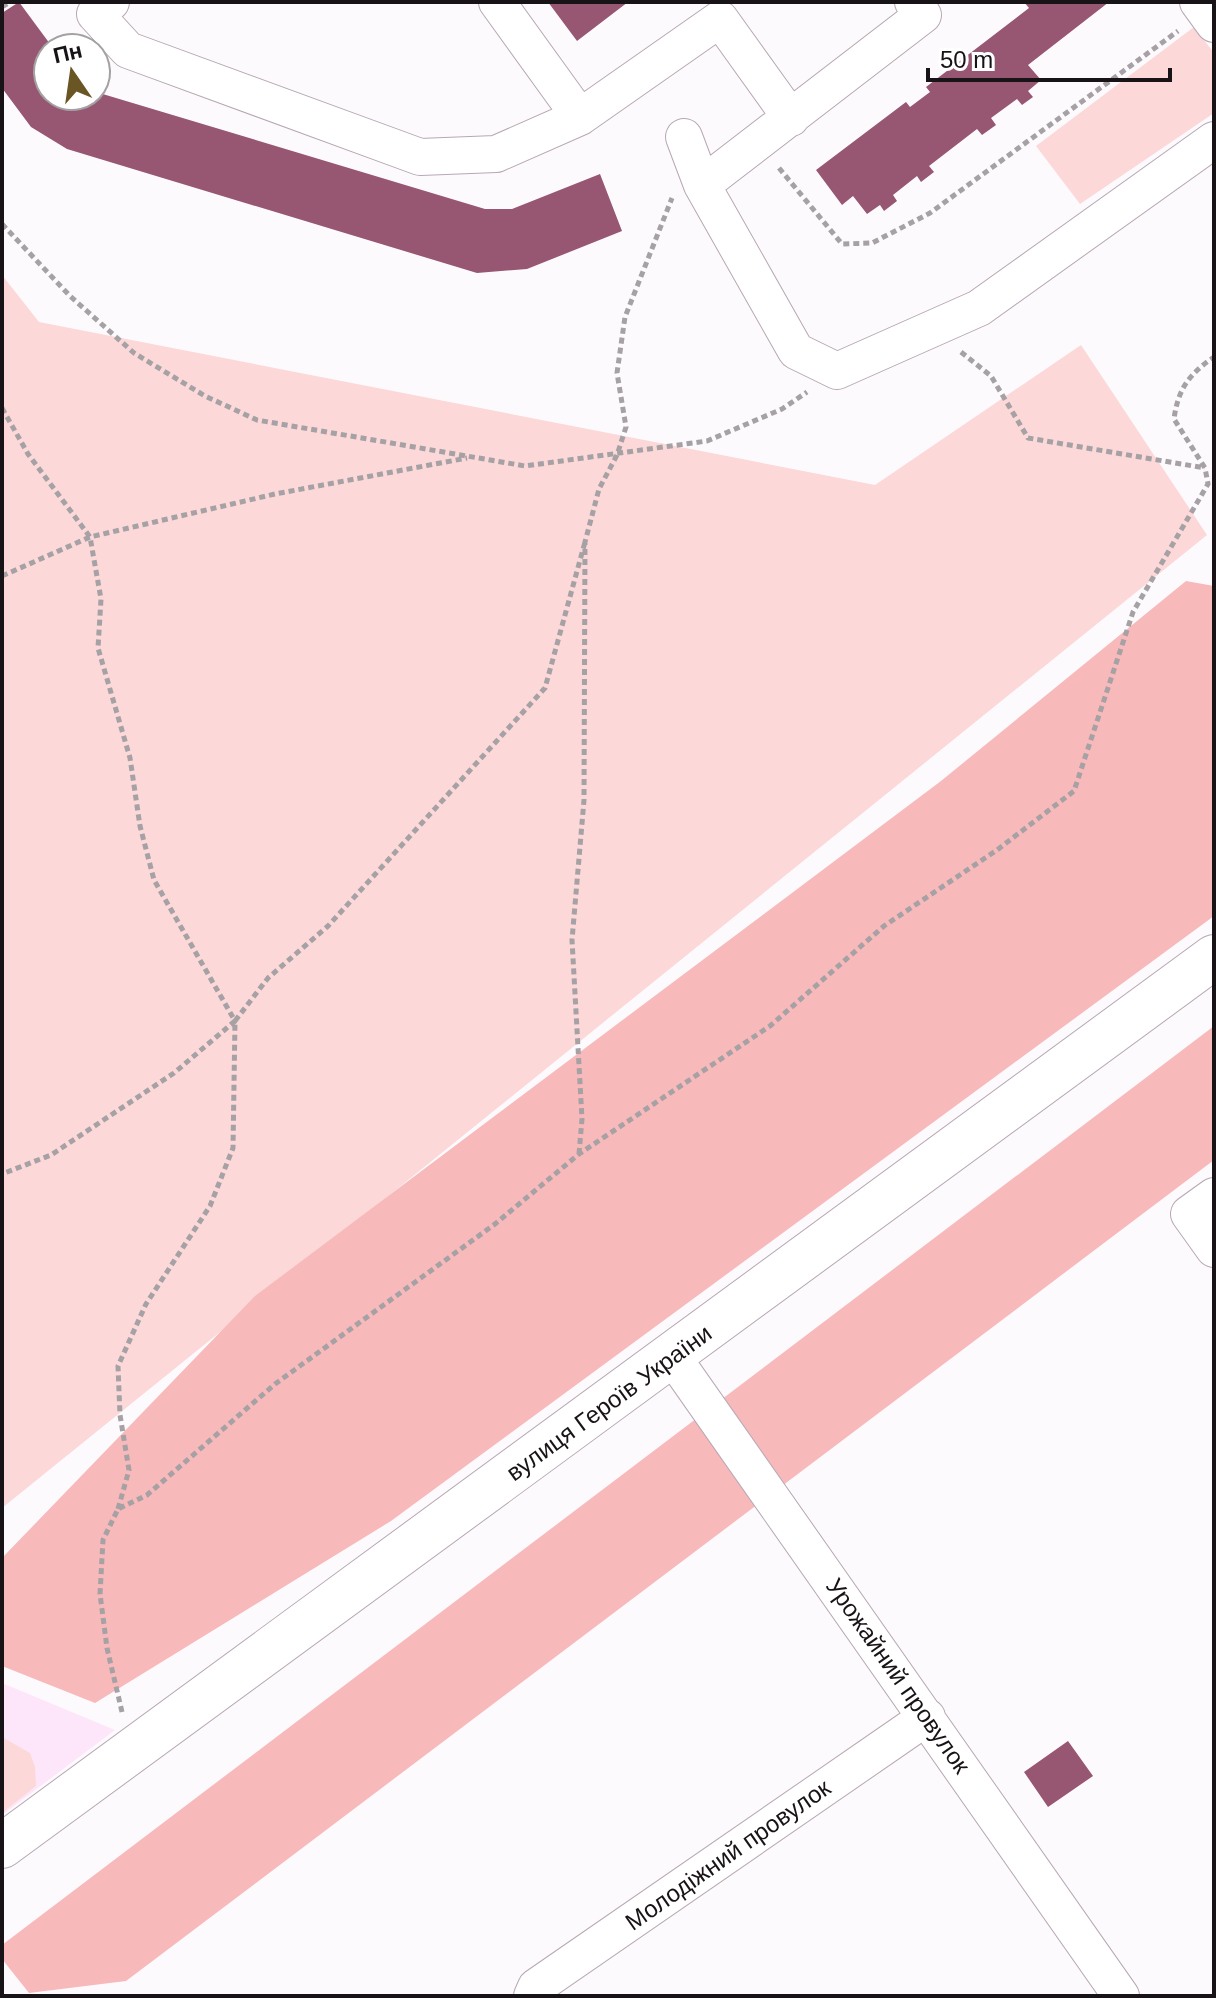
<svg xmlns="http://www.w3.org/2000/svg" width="1216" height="1998" viewBox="0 0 1216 1998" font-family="Arial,sans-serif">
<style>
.built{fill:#fde6f9}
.green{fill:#fcd8d8}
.forest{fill:#f8b9ba}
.building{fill:#975671}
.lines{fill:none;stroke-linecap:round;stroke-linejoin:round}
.minor-casing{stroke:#b7a8b4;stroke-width:38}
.major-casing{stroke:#b7a8b4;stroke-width:46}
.path{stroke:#a5a1a4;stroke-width:5;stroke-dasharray:6 4;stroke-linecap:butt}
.minor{stroke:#fff;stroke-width:36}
.major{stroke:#fff;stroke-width:44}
.labels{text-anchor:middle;stroke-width:6;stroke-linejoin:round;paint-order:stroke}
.street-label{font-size:24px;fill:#181317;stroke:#fff}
</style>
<rect width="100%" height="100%" fill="#fdfafd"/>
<path class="built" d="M2,1683L115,1730L2,1815Z"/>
<path class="green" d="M1194,27L1214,53V113L1080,204L1036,146Z
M2,275L39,322L875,485L1081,345L1207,535L2,1508Z
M2,1737L30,1753L35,1767L36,1786L2,1813Z"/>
<path class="forest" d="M1186,581L1214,586V916L391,1521L95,1703L2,1666V1558L255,1296L941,781Z
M1214,1026V1160L126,1981L29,1993L2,1959V1945Z"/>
<path class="building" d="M19,2L53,48H48V96H96V92L485,209H512L600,174L622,231L527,269L477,273L67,149L31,127L2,88V13Z
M548,2H628L577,41Z
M1024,2H1109L1028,65L1041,80L1028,91L1033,97L1022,105L1017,99L991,118L996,125L982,135L977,129L929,166L934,172L921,182L917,176L893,195L897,201L884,211L880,205L867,214L853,196L842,205L816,170L906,102L910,107L930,92L926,87L1029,8Z
M1068,1741L1093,1776L1048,1807L1024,1772Z"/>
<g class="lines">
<g class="minor-casing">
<path id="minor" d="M111,2L95,14L128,50L420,157L496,154L580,117
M497,2L580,117L720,19L791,118
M1198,2L1214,24
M684,137L702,185L796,351L837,371L979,308L1214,140
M702,185L923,15L913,2
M1214,1196L1189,1214L1214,1249
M672,1356L1121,1996
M532,1996L536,1987L927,1717"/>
</g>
<g class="major-casing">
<path id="major" d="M2,1846L1214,957"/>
</g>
<path class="path" d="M2,7L10,2
M779,168L842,244L872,243L930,213L1178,31
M2,224L70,296L134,353L205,396L257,420L525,466L707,441L782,409L807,392
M961,352L991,376L1028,438L1205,468
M2,408L28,454L90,537L101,599L98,648L130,758L140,826L154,880L235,1021L174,1073L51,1155L2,1174
M2,576L90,537L275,494L467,458
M579,1154L582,1119L572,940L584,800L585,542L599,489L617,455L626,427L617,373L625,317L672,198
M118,1509L129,1470L120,1415L118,1366L146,1304L210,1206L233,1148L235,1021L268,978L328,926L545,688L585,542
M122,1712L107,1648L100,1594L103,1540L118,1509L147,1495L275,1384L495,1224L579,1154L770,1026L884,926L997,850L1074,791L1133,612L1208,484L1205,468L1174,419C1178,389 1189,374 1214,357"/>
<use href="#minor" class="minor"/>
<use href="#major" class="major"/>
</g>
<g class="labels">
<g class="street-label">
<text transform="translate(609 1403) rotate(-36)" y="8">вулиця Героїв України</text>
<text transform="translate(898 1676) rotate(55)" y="8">Урожайний провулок</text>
<text transform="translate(728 1855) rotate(-35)" y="8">Молодіжний провулок</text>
</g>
</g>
<rect width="1216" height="1998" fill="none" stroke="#181317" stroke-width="8"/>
<g transform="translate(72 72) rotate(347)"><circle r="38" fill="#ffffff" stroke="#a3a1a2" stroke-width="2"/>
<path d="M0-6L14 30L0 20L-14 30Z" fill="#6a5624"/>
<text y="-12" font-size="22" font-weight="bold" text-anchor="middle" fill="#181317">Пн</text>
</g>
<path d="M928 68v12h242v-12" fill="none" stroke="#181317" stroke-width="4"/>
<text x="940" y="68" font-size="24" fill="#181317" stroke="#ffffff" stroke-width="6" paint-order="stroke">50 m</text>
</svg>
